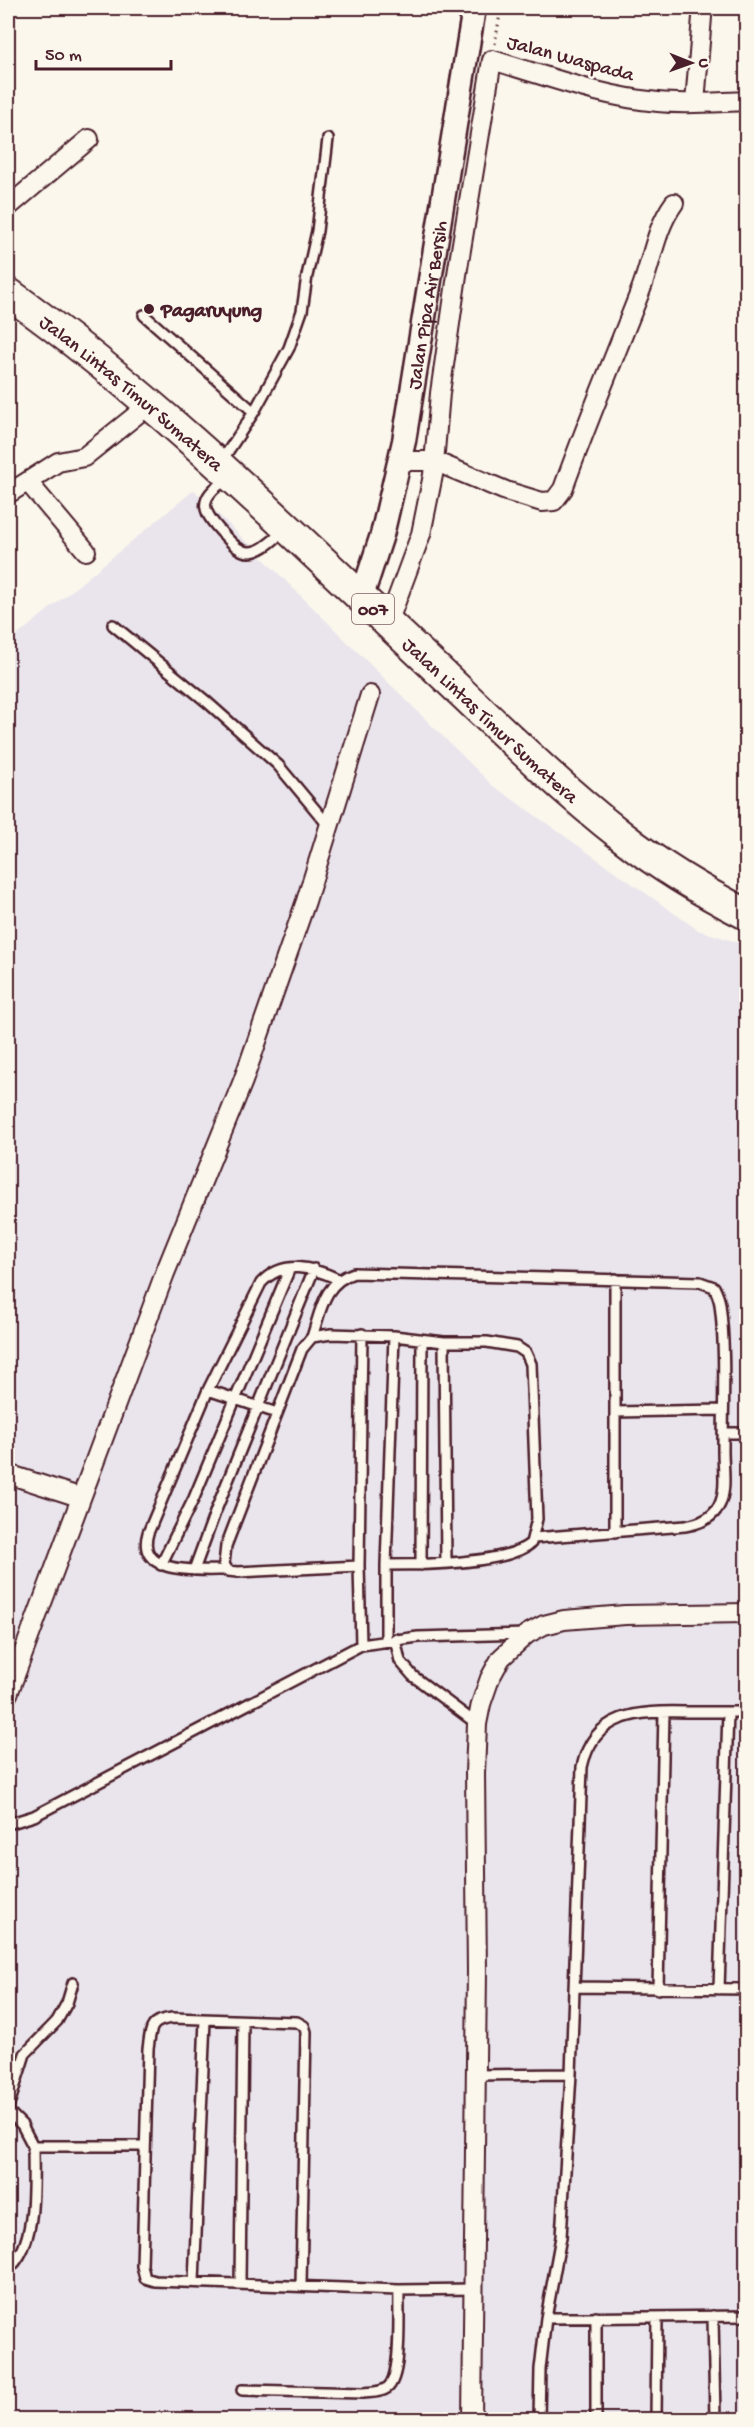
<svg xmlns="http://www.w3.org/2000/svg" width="754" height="2427" viewBox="0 0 754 2427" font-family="'Gochi Hand',sans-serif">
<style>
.built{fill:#eae5ec}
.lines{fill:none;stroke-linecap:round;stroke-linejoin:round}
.service-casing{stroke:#4a1f2b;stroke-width:14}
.minor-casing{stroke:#4a1f2b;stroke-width:22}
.tertiary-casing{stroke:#4a1f2b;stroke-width:27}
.trunk-casing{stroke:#4a1f2b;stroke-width:34}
.path{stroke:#4a1f2b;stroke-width:3;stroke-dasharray:1.5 4.5;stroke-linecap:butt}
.service{stroke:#fbf7ec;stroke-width:9}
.minor{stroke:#fbf7ec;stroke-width:18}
.tertiary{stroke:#fbf7ec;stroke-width:22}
.trunk{stroke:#fbf7ec;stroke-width:30}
.poi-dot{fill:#4a1f2b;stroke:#fbf7ec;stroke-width:2}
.labels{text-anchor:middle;stroke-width:5;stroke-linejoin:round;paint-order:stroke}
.shield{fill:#fbf7ec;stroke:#7f6065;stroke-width:1.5}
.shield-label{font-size:18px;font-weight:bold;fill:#4a1f2b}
.street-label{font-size:20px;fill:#4a1f2b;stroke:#fbf7ec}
.poi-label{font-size:20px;font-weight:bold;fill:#4a1f2b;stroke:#fbf7ec;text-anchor:start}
</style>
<rect width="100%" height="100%" fill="#fbf7ec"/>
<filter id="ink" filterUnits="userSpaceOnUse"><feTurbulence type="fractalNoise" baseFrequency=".0167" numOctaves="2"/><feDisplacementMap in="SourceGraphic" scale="12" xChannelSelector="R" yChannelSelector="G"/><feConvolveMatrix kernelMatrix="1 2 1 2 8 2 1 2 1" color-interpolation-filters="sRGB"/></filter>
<g filter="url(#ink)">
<path class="built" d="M194,490L492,785L698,930L746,945V2419L8,2420V643Z"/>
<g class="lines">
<g class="service-casing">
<path id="service" d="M144,315L254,412
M221,462L254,412L289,348L302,311L307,276L317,231L328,139
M228,479C194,499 203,513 226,537C232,543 239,552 249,552C262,552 274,539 284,531
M113,625L207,702L278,765L328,825
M312,1337C321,1310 324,1282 354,1273L700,1282L714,1287C717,1293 719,1298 720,1304C726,1351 723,1404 723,1451C723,1468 727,1491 719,1506C712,1519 698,1524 685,1526L534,1538
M444,1342L446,1563
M208,1390L261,1283C283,1259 312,1267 338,1279
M615,1412L722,1410
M723,1433H746
M615,1532V1279
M161,1565L194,1498L290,1268
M421,1565L422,1340
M359,1566L238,1572L228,1571L224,1564L226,1546L302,1349L312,1337L331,1334L394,1336L444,1342H487L517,1347L526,1353L531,1364L537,1519L531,1543C508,1564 419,1565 386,1565
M194,1570L216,1510L314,1269
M227,1570C200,1570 135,1576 148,1533L208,1390L277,1413
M395,1639L400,1661L413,1676L477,1724
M386,1640V1565L394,1336
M361,1645L359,1566L362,1334
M8,1824L34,1816L361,1645L418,1637L525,1634
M574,1987L746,1989
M658,1989L664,1712
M719,1989L728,1712
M475,2075L571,2074
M8,2108L25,2054L57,2021L67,2003L73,1983
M8,2111L22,2125L33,2146
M8,2269C38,2246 33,2181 33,2146H145
M194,2282L205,2020
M240,2283L243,2021
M301,2285L306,2032L304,2026L297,2022L172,2018C149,2021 151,2029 148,2049L142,2266L145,2278L155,2281L399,2290L475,2289
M713,2316L715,2420
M546,2318L746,2316
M242,2390L363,2393C371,2392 380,2393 387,2388C403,2377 398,2310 399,2290
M539,2420L540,2369L546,2318L561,2237L571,2074L582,1767C594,1712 639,1711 686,1712C706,1712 726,1712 746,1712
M596,2420V2317
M656,2420L657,2317"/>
</g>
<g class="minor-casing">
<path id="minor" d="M695,103L702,17
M8,207L89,139
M399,461H434L506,491L542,502L554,501L563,489C587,422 614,358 640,292C652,262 655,229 674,203
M28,482L86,551
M8,494L58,462L84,457L150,404
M388,623L421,534L433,475L440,393L458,268L492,60C547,76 601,97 658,102C688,105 717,102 746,101
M8,1474L79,1497
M8,1694L165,1273L243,1081L306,901L370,695
M472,2420L477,1971L475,1773L477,1724L481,1704L490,1678L501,1658L527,1634L544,1625L564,1620L625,1615L746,1613"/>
</g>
<g class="tertiary-casing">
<g id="tertiary">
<path id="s1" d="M361,599L382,535L404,441L474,8"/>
</g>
</g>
<g class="trunk-casing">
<g id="trunk">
<path id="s2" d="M8,293C164,404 299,540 439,671C498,727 559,787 623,837C661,867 703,892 746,914"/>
</g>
</g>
<path class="path" d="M495,44L501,8"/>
<use href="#service" class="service"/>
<use href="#minor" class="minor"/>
<use href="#tertiary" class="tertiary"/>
<use href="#trunk" class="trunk"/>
</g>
</g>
<circle class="poi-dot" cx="149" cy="309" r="6"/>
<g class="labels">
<rect class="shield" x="352" y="594" width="42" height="30" rx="4.5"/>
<g class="shield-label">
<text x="373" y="615">007</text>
</g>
<g class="street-label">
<text transform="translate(571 57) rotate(15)" y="7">Jalan Waspada</text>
<text dy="7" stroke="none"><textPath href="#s1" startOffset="302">Jalan Pipa Air Bersih</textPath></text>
<text dy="7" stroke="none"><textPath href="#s2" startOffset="159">Jalan Lintas Timur Sumatera</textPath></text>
<text dy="7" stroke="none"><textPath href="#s2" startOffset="645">Jalan Lintas Timur Sumatera</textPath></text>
</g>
<g class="poi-label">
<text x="161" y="316">Pagaruyung</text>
</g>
</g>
<rect width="754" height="2427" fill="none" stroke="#fbf7ec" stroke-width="30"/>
<rect x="15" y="15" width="724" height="2397" fill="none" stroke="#4a1f2b" stroke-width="2" filter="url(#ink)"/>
<g transform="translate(691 63) rotate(91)" stroke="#fbf7ec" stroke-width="4.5" paint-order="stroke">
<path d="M0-4.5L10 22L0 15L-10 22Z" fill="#4a1f2b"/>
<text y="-9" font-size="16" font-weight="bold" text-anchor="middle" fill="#4a1f2b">U</text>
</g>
<path d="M36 60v9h135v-9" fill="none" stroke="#4a1f2b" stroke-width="3"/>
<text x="45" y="60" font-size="18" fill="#4a1f2b" stroke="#fbf7ec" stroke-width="4.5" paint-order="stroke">50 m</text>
</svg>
